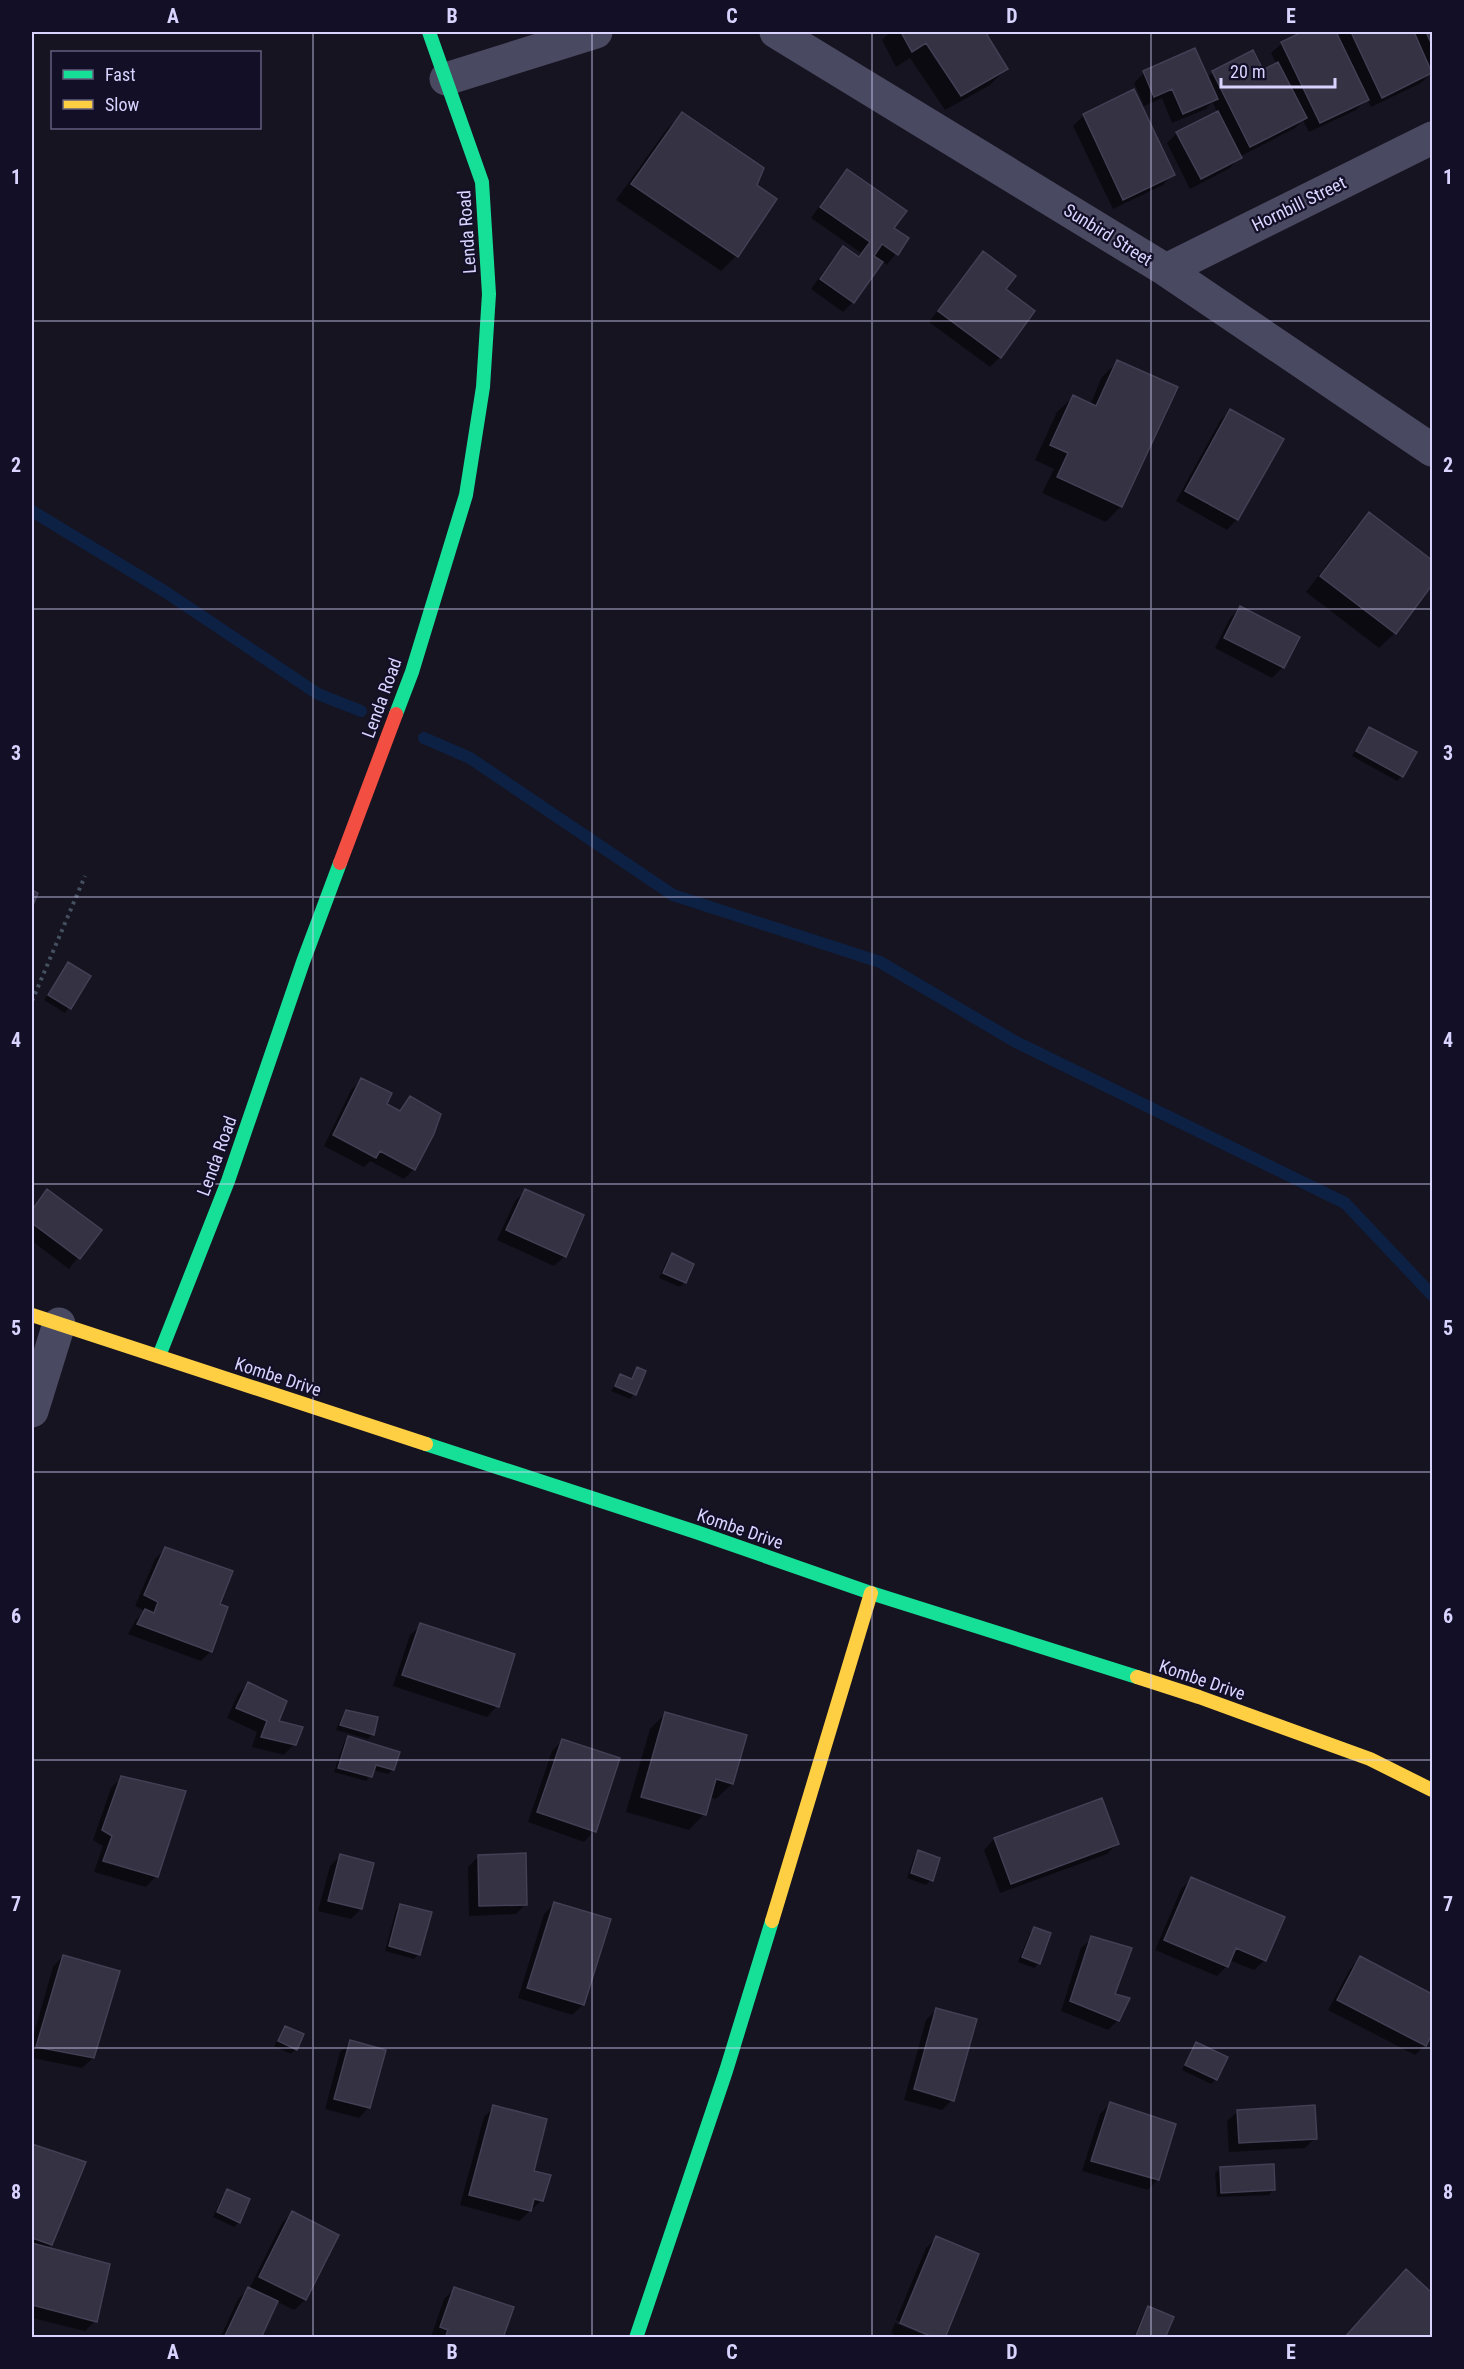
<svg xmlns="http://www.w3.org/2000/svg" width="1464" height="2369" viewBox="0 0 1464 2369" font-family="'Roboto Condensed',sans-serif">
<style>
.shadow{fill:#0007}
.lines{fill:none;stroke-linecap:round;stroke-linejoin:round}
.stream{stroke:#0d2144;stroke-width:12}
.building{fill:#343243;stroke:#433f54;stroke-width:1.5}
.path{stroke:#44505f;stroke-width:4;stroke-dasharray:3 4.5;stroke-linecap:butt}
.street{stroke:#4a4962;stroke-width:33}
.fast{stroke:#16e098;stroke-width:14}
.slow{stroke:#ffcf43;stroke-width:14}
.jam{stroke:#f24e42;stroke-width:14}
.grid{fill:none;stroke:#d9d4ff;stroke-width:1.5;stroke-opacity:0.55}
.labels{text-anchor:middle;stroke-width:4.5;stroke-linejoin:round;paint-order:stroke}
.street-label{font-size:18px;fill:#d9d4ff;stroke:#130f26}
.neatline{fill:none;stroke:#d9d4ff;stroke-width:2}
.grid-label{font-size:20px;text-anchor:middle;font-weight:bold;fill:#d9d4ff}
</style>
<rect width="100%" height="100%" fill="#161421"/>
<path class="shadow" d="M890,32H989L985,35L1006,69L990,85L945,110L910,58L896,67L882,40Z
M1306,32H1334L1337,37L1343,32H1432V75L1431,73L1421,83L1371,107L1367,99L1356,110L1309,132L1303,120L1295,128L1239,157L1230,168L1190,189L1167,143L1177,133L1218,113L1212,102L1206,109L1172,123L1162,98L1144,106L1134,83L1144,73L1207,78L1213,72H1263L1277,65L1271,53L1282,43Z
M1133,91L1173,174L1163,185L1113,209L1073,126L1083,116Z
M682,114L755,185L736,256L721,271L616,200L667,129Z
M848,171L892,229L907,239L887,265L882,261L853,302L843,312L811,289L833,258L843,248L857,258L861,253L811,218L837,181Z
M983,253L1004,289L1000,357L990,367L929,322L973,263Z
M1118,361L1121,506L1106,522L1042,493L1054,469L1035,460L1057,412L1073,397L1090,405L1102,377Z
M1230,411L1282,440L1237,519L1227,530L1176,501L1220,421Z
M1369,514L1432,562V583L1395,633L1379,648L1306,592L1354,529Z
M1240,608L1298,638L1283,667L1272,678L1215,648L1230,618Z
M1369,728L1402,776L1397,781L1352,756Z
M68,964L89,977L65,1013L44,1000Z
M362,1079L385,1104L398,1112L410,1098L414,1169L404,1179L370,1161L364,1167L324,1146L351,1090Z
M47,1191L100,1230L69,1269L32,1241V1208Z
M525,1191L565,1256L554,1266L497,1240L515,1201Z
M672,1255L685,1282L680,1287L659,1278L667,1260Z
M637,1369L634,1394L630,1399L611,1391L621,1376L630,1380Z
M165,1549L211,1651L201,1661L128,1634L135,1621L145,1611L135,1606L155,1559Z
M421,1625L497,1706L487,1717L393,1686L410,1635Z
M248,1684L294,1744L284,1755L252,1747L257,1732L227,1718L238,1694Z
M347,1711L373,1734L368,1739L336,1730L342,1716Z
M666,1713L732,1784L716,1799L709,1797L704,1814L689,1830L626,1812L650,1729Z
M348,1738L393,1769L388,1774L373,1770L366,1781L334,1772L344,1742Z
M563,1740L594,1831L584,1842L528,1822L552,1751Z
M121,1778L156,1876L146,1887L94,1872L103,1846L93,1840L111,1788Z
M1101,1800L1117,1844L1107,1854L1000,1893L984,1850L994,1839Z
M918,1852L931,1880L926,1885L907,1878L914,1857Z
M340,1856L361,1909L351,1919L318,1911L330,1866Z
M479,1856L526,1904L516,1914L469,1916L468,1867Z
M1191,1879L1265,1960L1254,1970L1229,1960L1227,1966L1217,1976L1155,1950L1181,1889Z
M554,1904L609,1920L583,2005L572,2015L518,1998L544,1914Z
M400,1905L419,1954L414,1959L385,1951L396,1910Z
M1035,1928L1039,1963L1034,1968L1018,1962L1030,1933Z
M1092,1938L1113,1995L1118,2020L1108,2030L1061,2011L1081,1948Z
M63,1956L93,2058L82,2068L32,2058V2040L53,1967Z
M1360,1958L1432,1996V2031L1425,2045L1415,2055L1328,2010L1350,1969Z
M937,2009L952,2100L942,2110L904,2100L926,2020Z
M285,2027L296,2049L291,2054L274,2046Z
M351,2042L369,2107L359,2118L325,2109L340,2052Z
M1196,2043L1216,2079L1211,2084L1182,2070L1192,2048Z
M1110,2104L1158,2179L1148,2190L1082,2171L1100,2114Z
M494,2107L532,2172L542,2200L519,2221L460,2205L484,2117Z
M1238,2111L1315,2138L1305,2148L1229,2152L1227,2121Z
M32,2146L84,2163L51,2244L47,2249L95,2321L85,2331L32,2318Z
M1220,2168L1273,2190L1269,2195L1217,2197L1215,2173Z
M228,2191L239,2222L234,2227L213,2217L223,2195Z
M292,2213L337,2235L305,2300L294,2310L276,2301L259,2338H220L238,2299L249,2289L282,2223Z
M936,2238L939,2338L896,2320L926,2248Z
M1406,2271L1432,2295V2338H1345Z
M455,2288L502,2338L431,2337L444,2299Z
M1149,2308L1163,2338H1133L1144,2313Z
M895,2323L931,2338H901L891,2333Z"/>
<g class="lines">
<path class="stream" d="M32,511L164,591L318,694L361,711
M424,738L470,758L673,895L880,962L1016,1042L1345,1203L1432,1295"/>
</g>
<path class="building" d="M901,32H990L987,35L1008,69L961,96L926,43L912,52Z
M1302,32H1336L1369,100L1320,123L1281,42Z
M1351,32H1414L1432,73L1382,98Z
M1426,32H1432V45Z
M1195,48L1218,99L1183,114L1172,89L1154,97L1143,71Z
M1253,50L1263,70L1278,62L1307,118L1250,147L1212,71Z
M1134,89L1175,175L1123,200L1083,114Z
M1218,111L1242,158L1201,179L1176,132Z
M682,112L764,168L757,185L777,199L738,257L631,184Z
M847,169L907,211L894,228L909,238L898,255L882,244L874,256L883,262L854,303L820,279L843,246L859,257L870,242L820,207Z
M983,251L1016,276L1006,289L1035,311L1001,358L938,311Z
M1117,360L1178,387L1122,507L1057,477L1068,453L1050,445L1073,395L1096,406Z
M1230,409L1284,439L1238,520L1185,491Z
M1369,512L1432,560V585L1396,634L1320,576Z
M1240,606L1300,637L1284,668L1224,638Z
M1369,727L1417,752L1403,777L1356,751Z
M32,890L38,893L32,908Z
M68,962L91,976L71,1009L48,995Z
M361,1078L392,1093L387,1104L400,1111L410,1096L441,1114L434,1134L415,1170L380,1151L376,1158L333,1135Z
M47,1189L102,1230L80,1259L32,1223V1210Z
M525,1189L584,1215L566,1257L506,1230Z
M672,1253L694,1264L686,1283L663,1273Z
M637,1367L646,1371L636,1395L615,1386L620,1374L632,1379Z
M165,1547L233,1571L220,1604L228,1607L212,1652L137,1624L145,1609L154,1613L158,1602L144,1595Z
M420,1623L515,1654L499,1707L402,1675Z
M248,1682L287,1701L279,1721L303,1727L296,1745L261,1737L267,1721L236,1708Z
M346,1710L378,1717L374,1735L340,1725Z
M665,1712L747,1735L733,1784L716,1779L706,1815L641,1797Z
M348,1736L400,1752L394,1770L376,1765L372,1777L338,1768Z
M562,1739L620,1758L596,1832L537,1812Z
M121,1776L186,1791L158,1877L103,1861L112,1836L102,1830Z
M1102,1798L1119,1844L1011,1884L994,1838Z
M918,1850L940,1858L933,1881L911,1873Z
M526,1853L527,1905L479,1906L478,1855Z
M340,1854L374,1863L362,1909L328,1901Z
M1191,1877L1285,1917L1266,1961L1236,1948L1228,1967L1164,1940Z
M554,1902L611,1919L584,2005L527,1988Z
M400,1904L432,1912L420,1955L389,1946Z
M1034,1927L1051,1933L1040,1964L1022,1957Z
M1091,1936L1132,1948L1115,1994L1130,1998L1119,2021L1070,2001Z
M63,1955L120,1971L94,2058L36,2047Z
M1360,1956L1432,1994V2034L1426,2046L1337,2000Z
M936,2008L977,2019L954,2101L914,2089Z
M285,2026L304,2034L297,2050L278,2041Z
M350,2040L386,2050L370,2108L334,2099Z
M1196,2042L1228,2057L1217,2080L1185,2065Z
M1110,2102L1176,2124L1159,2180L1091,2161Z
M493,2105L547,2119L534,2171L551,2175L543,2201L534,2199L531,2211L469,2195Z
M1315,2105L1317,2139L1239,2143L1237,2110Z
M32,2144L86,2162L52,2245L32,2238Z
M1274,2164L1275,2190L1221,2193L1220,2167Z
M227,2189L250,2199L240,2223L217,2212Z
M292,2211L339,2235L306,2300L259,2277Z
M936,2236L979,2254L945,2338H935L900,2323Z
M32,2243L110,2264L97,2322L32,2305Z
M1406,2269L1432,2293V2338H1344Z
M248,2287L278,2301L261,2338H224Z
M454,2287L514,2307L503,2338H445L448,2330L440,2327Z
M1148,2306L1174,2317L1165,2338H1135Z"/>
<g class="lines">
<path class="path" d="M32,1001L85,876"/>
<path class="street" d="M776,32L1166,270L1432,450
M446,79L596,32
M1166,270L1432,138
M32,1411L59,1324"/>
<path class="fast" d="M396,714L412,672L466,495L483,387L489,294L482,182L429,32
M159,1356L228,1181L303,962L340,863
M426,1444L696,1532L871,1593L1137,1677
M636,2338L726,2071L772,1921"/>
<path class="slow" d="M32,1315L426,1444
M1137,1677L1199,1697L1370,1759L1432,1790
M772,1921L871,1593"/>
<path class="jam" d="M340,863L396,714"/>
</g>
<path class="grid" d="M313,32V2338M592,32V2338M872,32V2338M1151,32V2338M32,321H1432M32,609H1432M32,897H1432M32,1184H1432M32,1472H1432M32,1760H1432M32,2048H1432"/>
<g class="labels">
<g class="street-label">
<text transform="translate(1299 204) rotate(-26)" y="6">Hornbill Street</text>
<text transform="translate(467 232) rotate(-94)" y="6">Lenda Road</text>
<text transform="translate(1108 235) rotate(32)" y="6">Sunbird Street</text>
<text transform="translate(382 698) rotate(-70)" y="6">Lenda Road</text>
<text transform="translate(217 1156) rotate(-70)" y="6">Lenda Road</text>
<text transform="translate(278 1377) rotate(18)" y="6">Kombe Drive</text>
<text transform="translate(740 1529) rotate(19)" y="6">Kombe Drive</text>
<text transform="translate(1202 1680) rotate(19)" y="6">Kombe Drive</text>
</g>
</g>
<rect width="1464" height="2369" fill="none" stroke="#130f26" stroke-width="66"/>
<rect x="51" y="51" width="210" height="78" fill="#130f26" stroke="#625e7d" stroke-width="1.5"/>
<rect x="63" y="70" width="30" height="9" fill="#16e098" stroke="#625e7d" stroke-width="1.5"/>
<text x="105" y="81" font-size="18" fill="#d9d4ff">Fast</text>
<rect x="63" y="100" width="30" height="9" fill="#ffcf43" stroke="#625e7d" stroke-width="1.5"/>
<text x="105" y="111" font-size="18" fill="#d9d4ff">Slow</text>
<path d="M1221 78v9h114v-9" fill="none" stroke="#d9d4ff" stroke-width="3"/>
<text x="1230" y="78" font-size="18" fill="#d9d4ff" stroke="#130f26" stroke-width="4.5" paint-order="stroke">20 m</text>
<rect x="33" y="33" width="1398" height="2303" class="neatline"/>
<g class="grid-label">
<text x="173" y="23">A</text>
<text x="452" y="23">B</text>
<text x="732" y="23">C</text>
<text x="1012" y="23">D</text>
<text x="1291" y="23">E</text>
<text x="16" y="184">1</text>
<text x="1448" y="184">1</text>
<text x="16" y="472">2</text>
<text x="1448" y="472">2</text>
<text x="16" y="760">3</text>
<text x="1448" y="760">3</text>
<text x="16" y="1047">4</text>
<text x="1448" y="1047">4</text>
<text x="16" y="1335">5</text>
<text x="1448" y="1335">5</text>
<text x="16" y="1623">6</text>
<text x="1448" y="1623">6</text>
<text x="16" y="1911">7</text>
<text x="1448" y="1911">7</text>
<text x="16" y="2199">8</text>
<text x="1448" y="2199">8</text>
<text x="173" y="2359">A</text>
<text x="452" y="2359">B</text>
<text x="732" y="2359">C</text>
<text x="1012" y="2359">D</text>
<text x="1291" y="2359">E</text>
</g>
</svg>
